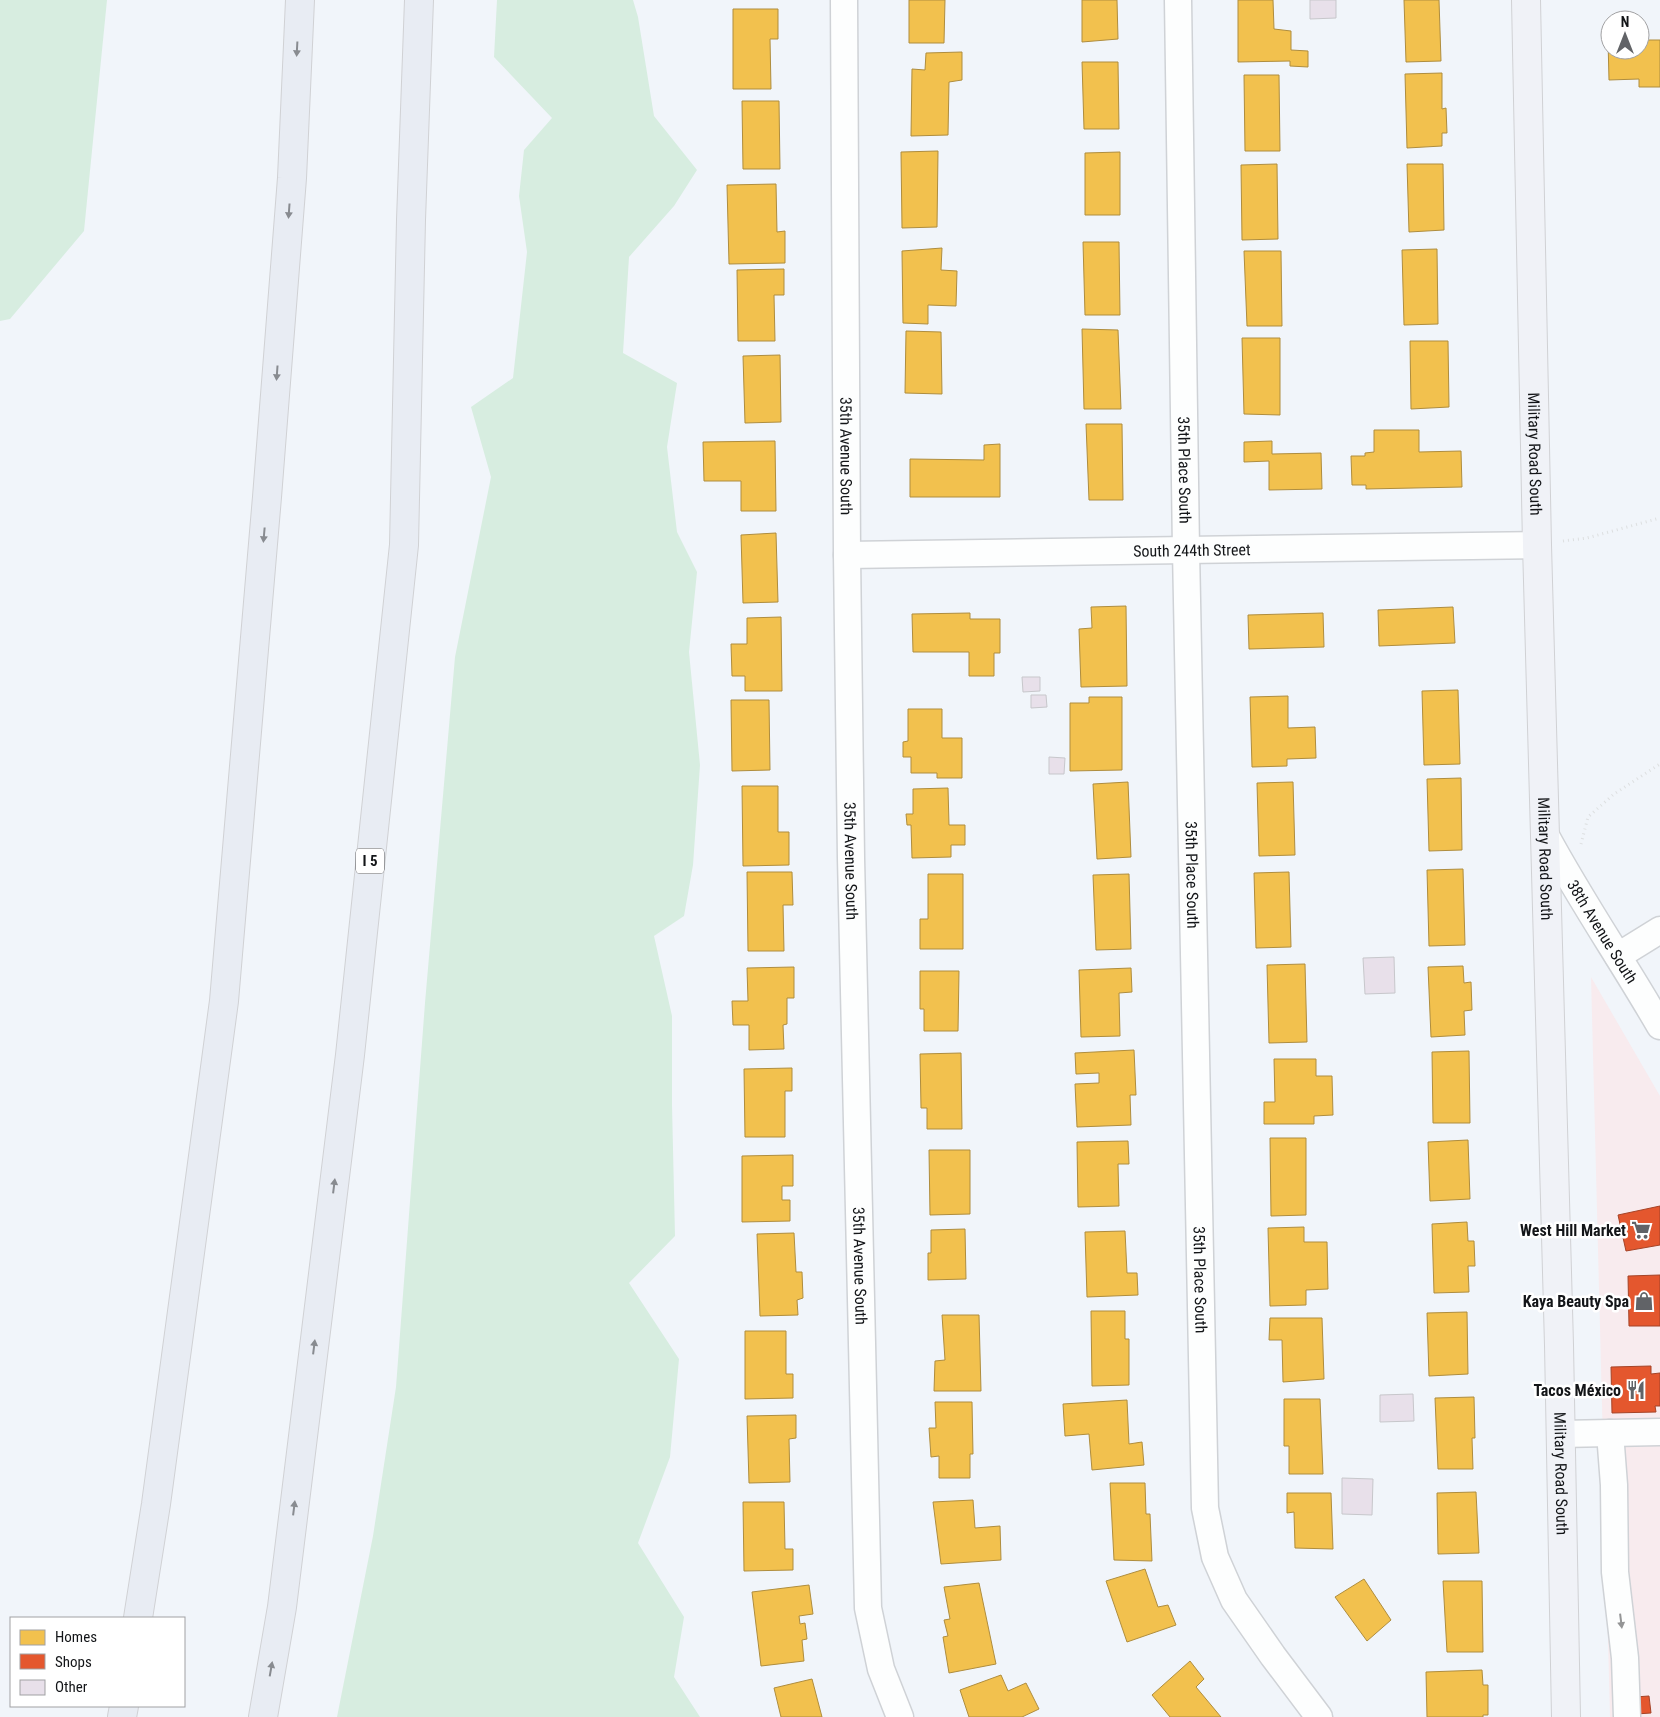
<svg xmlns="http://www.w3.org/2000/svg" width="1660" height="1717" viewBox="0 0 1660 1717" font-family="'Roboto Condensed',sans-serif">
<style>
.commercial{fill:#f8ebee}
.green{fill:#d7ede0}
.homes{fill:#f2c14e;stroke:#af8d3e}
.shops{fill:#e4572e;stroke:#a54327}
.building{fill:#e8e0ea;stroke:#c7c7cb}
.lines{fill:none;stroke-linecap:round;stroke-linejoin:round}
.minor-casing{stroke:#cfd2d6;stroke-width:29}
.major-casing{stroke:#d0d1d4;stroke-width:30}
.highway-casing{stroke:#d0d1d4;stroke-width:30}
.path{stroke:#dddfe0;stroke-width:3;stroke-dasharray:1 4;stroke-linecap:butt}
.minor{stroke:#fdfefe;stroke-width:26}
.major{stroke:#f0f2f7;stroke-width:28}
.highway{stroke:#e8ecf3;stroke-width:28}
.oneway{fill:#888b90}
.oneway2{fill:#949596}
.labels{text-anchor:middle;stroke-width:5;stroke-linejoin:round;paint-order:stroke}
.shield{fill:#fff;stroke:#5a5b5d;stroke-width:1}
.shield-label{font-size:15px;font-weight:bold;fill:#131518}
.street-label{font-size:16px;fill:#131518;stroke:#fff}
.poi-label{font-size:16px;font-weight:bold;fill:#131518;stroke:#fff;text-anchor:end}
</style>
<rect width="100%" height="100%" fill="#f1f5fa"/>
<path class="commercial" d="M1591,977L1660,1096V1717H1610Z"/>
<path class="green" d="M0,0H107L84,231L10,319L0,321Z
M497,0H633L638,17L654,116L697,170L674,206L629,257L623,353L677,383L667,447L677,532L697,572L689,652L700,765L693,865L684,916L654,936L672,1016V1105L675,1236L629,1283L679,1359L670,1457L638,1543L684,1617L674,1677L700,1717H337L373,1536L396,1387L425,1003L455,657L491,477L471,407L513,378L527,252L519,196L524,150L552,118L494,57Z"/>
<path class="homes" d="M909,0H945L944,43H909Z
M1082,0H1117L1118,39L1082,42Z
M1238,0H1273L1274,29L1291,31V50L1308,51V67L1290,66V61L1238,62Z
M1404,0H1439L1441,61L1406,62Z
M733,9H778V39H770L771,89H733Z
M1608,40H1610V50H1640V40H1660V87H1639V79L1609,80Z
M962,52V80L949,82L948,135L911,136L912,69L925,70L926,53Z
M1082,62H1118L1119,129H1084Z
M1442,73V109L1446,108L1447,133H1442V146L1407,148L1405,74Z
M1244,75H1279L1280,151H1245Z
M742,101H779L780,169H743Z
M938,151L937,227L902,228L901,152Z
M1120,152V215H1085V153Z
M1277,164L1278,239L1242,240L1241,165Z
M1407,164H1443L1444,230L1409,232Z
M776,184L777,232L785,231V263L729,264L727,185Z
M1083,242H1119L1120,315H1085Z
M942,248L941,270L957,271L956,306L928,305V324L903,323L902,251Z
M1437,249L1438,324L1404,325L1402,250Z
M1244,251H1281L1282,326H1247Z
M784,269V295H774L775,341H738L737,270Z
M1082,329L1118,330L1121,409H1084Z
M906,331L941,332L942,394L905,393Z
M1242,338H1280V415L1244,414Z
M1410,341H1448L1449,407L1411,409Z
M780,355L781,422L745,423L743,356Z
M1086,424H1122L1123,500H1089Z
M1374,430H1419V452L1461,451L1462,487L1366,489V485H1352L1351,456H1365V453L1374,452Z
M775,441L776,511H741V481H704L703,442Z
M1272,441V454L1321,453L1322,489L1269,490V461L1244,462V442Z
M1000,444V497H910V459L984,460V445Z
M776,533L778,602L743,603L741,535Z
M1126,606L1127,686L1081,687L1079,629L1092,628L1091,607Z
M1453,607L1455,643L1379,646L1378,610Z
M970,613V619H1000V653H994V676H969V652H913L912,614Z
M1323,613L1324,647L1249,649L1248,615Z
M781,617L782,691H745V676H732L731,644H747V618Z
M1458,690L1460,764L1424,765L1422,691Z
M1288,696V728L1315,727L1316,758L1287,759V766L1252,767L1250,697Z
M1089,697H1122V770L1070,771V703H1089Z
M731,700H769L770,770L732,771Z
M908,709H942V738H962V778H937V773H911V757H903V742L908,741Z
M1461,778L1462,850L1429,851L1427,779Z
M1128,782L1131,857L1097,859L1093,784Z
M1293,782L1295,855L1259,856L1257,783Z
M742,786H778V832H789V865L743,866Z
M948,788L949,825H965V845H951V857L912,858L911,825H907L906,814H913V789Z
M1463,869L1465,945L1429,946L1427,870Z
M747,872H792L793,905H783L784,951H748Z
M1289,872L1291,947L1256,948L1254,873Z
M928,874H963V949H920V919H928Z
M1129,874L1131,949L1096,950L1093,875Z
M1305,964L1307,1042L1269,1043L1267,965Z
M1463,966L1464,983L1471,982L1472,1010L1464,1011L1465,1035L1431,1037L1428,967Z
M794,967V998H787V1024L783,1025L784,1049L749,1050V1025H733L732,1001H748L747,968Z
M1131,968L1132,992L1119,993L1120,1036L1081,1037L1079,970Z
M920,971H959L958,1031H924V1009H920Z
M1134,1050L1136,1095H1130L1131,1125L1077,1127L1075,1084L1099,1083V1073L1076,1074L1075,1053Z
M1469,1051L1470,1123H1433L1432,1052Z
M961,1053L962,1129H927V1108H921L920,1054Z
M1274,1059H1316V1076H1332L1333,1115L1314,1116V1124H1264V1102H1275Z
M792,1068V1091H785V1137H745L744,1069Z
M1270,1138H1306V1215L1271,1216Z
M1468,1140L1470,1199L1430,1201L1428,1142Z
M1128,1141L1129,1164H1118L1119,1206L1078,1207L1077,1142Z
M929,1150H970V1214L930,1215Z
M793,1155V1186H782V1200H790V1221L742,1222V1156Z
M1467,1222L1468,1241H1474L1475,1266H1468L1469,1292L1434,1293L1432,1224Z
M1304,1227V1242H1327L1328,1289L1306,1290V1305L1270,1306L1268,1228Z
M965,1229L966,1279L928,1280V1253H931V1230Z
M1125,1231L1127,1273H1137L1138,1295L1087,1297L1085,1232Z
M794,1233L796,1272H802L803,1298L797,1300L798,1315L760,1316L757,1234Z
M1091,1311H1125V1339H1129V1385L1092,1386Z
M1467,1312L1468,1374L1429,1376L1427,1313Z
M942,1315H979L981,1391H934L935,1361L945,1360Z
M1270,1318H1322L1324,1379L1283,1382L1282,1340H1269Z
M745,1331H786V1374H793V1398L745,1399Z
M1474,1397L1475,1438H1472L1473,1469H1438L1435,1398Z
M1284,1399H1320L1323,1474H1289V1446H1284Z
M1127,1400L1129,1444L1142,1442L1144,1465L1092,1470L1089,1434L1065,1436L1063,1404Z
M935,1402H972L973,1454H970V1478H939V1456L931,1457L929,1428H936Z
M796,1415V1438L789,1439L790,1482L749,1483L747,1416Z
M1110,1483H1145L1146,1514H1150L1152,1561L1114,1560Z
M1476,1492L1479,1553L1438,1554L1437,1493Z
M1287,1493H1331L1333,1549L1295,1548L1294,1512L1287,1513Z
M973,1500L975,1528L1000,1526L1001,1560L941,1564L933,1502Z
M743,1502H784L785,1549H793V1570L744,1571Z
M1145,1569L1158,1607L1168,1605L1176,1625L1127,1642L1106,1581Z
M1364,1579L1391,1620L1367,1641L1335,1597Z
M1443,1581H1482L1483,1652H1447Z
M979,1583L996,1664L949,1673L943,1637L948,1636L944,1620L950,1619L944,1587Z
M809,1585L813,1614L799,1616L800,1624L805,1623L807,1639L802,1640L804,1661L761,1666L752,1592Z
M1190,1661L1204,1679L1196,1687L1221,1717H1170L1152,1695Z
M1482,1670L1483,1685H1488V1715H1483V1717H1427L1426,1672Z
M1001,1675L1008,1691L1026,1683L1039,1709L1022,1717H969L960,1690Z
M812,1679L822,1717H781L774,1688Z"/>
<path class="shops" d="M1660,1206V1245L1626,1251L1618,1215Z
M1660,1275V1326H1629L1628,1276Z
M1651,1366V1374L1660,1373V1406H1655L1656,1412L1612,1413L1611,1367Z
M1649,1696L1651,1713L1636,1714L1635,1697Z"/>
<path class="building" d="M1310,0H1336V18L1310,19Z
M1022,677H1040V691L1023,692Z
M1031,695H1046L1047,707L1031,708Z
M1049,757L1065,758L1064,774H1049Z
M1394,957L1395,993L1365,994L1363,958Z
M1413,1394L1414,1421L1380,1422V1395Z
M1342,1478L1373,1479L1372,1515L1342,1514Z"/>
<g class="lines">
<g class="minor-casing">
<g id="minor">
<path id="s1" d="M844,0L847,555L851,858L868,1608L881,1669L900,1717"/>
<path id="s2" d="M1178,0L1186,550L1205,1508L1215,1557L1234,1600L1273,1656L1319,1717"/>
<path id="s3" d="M847,555L1537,545"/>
<path id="s4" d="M1546,836C1581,901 1623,962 1660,1026"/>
<path d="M1618,956L1660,930"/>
<path d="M1610,1433L1614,1485L1615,1572L1625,1658L1627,1717"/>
<path d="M1561,1434L1660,1432"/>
</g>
</g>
<g class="major-casing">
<g id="major">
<path id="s5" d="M1526,0L1537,545L1559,1345L1566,1717"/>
</g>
</g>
<g class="highway-casing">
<path id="highway" d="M138,1618L156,1504L224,1001L267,497L292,178L300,0
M122,1717L124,1706
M263,1717L282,1607L350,1055L404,545L411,220L419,0"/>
</g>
<path class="path" d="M1563,541L1587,538L1660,518
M1581,844L1588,817L1614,794L1660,764"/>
<use href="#minor" class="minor"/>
<use href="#major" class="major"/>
<use href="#highway" class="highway"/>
</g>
<defs><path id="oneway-solid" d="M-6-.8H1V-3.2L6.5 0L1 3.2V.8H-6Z" transform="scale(1.25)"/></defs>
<g class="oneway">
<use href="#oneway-solid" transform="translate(297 49) rotate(93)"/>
<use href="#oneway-solid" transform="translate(289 211) rotate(94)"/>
<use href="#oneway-solid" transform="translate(277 373) rotate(94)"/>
<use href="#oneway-solid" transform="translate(264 535) rotate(95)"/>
<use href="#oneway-solid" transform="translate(334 1186) rotate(-83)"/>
<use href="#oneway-solid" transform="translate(314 1347) rotate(-83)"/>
<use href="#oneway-solid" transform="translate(294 1508) rotate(-83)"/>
<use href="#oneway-solid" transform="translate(271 1669) rotate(-80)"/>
</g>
<use class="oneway2" href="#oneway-solid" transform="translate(1621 1621) rotate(83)"/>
<defs>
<g id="supermarket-bare" transform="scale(1.5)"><path d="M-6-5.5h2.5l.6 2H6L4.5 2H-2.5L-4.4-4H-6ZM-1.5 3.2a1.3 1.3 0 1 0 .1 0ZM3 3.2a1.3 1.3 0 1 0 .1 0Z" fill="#616367" stroke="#fff" stroke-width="2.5" paint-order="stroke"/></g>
<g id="shop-bare" transform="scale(1.5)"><path d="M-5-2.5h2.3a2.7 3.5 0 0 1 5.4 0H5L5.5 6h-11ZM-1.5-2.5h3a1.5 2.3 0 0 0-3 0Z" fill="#616367" stroke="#fff" stroke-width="2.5" paint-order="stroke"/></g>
<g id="restaurant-bare" transform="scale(1.5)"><path d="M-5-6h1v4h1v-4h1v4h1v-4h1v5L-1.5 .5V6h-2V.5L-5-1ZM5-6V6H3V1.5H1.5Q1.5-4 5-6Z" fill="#616367" stroke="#fff" stroke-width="2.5" paint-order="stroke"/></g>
</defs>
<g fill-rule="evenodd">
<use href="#supermarket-bare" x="1641" y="1230"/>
<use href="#shop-bare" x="1644" y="1301"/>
<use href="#restaurant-bare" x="1636" y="1390"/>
</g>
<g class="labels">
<rect class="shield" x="356" y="848.5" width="28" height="25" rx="4"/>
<g class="shield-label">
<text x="370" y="866">I 5</text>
</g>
<g class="street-label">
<text dy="6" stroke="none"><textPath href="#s5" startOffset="454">Military Road South</textPath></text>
<text dy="6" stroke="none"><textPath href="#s1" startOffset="456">35th Avenue South</textPath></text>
<text dy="6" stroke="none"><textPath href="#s2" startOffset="470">35th Place South</textPath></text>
<text dy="6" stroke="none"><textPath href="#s3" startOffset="345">South 244th Street</textPath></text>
<text dy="6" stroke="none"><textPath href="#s5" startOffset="859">Military Road South</textPath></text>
<text dy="6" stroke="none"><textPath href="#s1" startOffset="861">35th Avenue South</textPath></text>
<text dy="6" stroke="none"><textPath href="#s2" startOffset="875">35th Place South</textPath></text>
<text dy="6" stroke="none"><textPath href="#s4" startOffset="111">38th Avenue South</textPath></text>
<text dy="6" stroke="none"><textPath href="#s1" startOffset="1266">35th Avenue South</textPath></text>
<text dy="6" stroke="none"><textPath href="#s2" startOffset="1280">35th Place South</textPath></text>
<text dy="6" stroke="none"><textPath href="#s5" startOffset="1474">Military Road South</textPath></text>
</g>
<g class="poi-label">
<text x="1626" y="1236">West Hill Market</text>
<text x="1629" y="1307">Kaya Beauty Spa</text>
<text x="1621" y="1396">Tacos México</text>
</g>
</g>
<rect x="10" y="1617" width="175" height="90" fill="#ffffff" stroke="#a1a1a3"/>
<rect x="20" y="1630" width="25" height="15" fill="#f2c14e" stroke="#a1a1a3"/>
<text x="55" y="1642" font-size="15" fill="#131518">Homes</text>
<rect x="20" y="1654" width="25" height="15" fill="#e4572e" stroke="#a1a1a3"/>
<text x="55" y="1667" font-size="15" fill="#131518">Shops</text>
<rect x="20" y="1680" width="25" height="15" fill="#e8e0ea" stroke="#a1a1a3"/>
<text x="55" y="1692" font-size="15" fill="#131518">Other</text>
<g transform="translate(1625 35)"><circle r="24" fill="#ffffff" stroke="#a1a1a3"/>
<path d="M0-4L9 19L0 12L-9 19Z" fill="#616367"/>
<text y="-8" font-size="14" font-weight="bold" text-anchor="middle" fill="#131518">N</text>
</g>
</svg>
